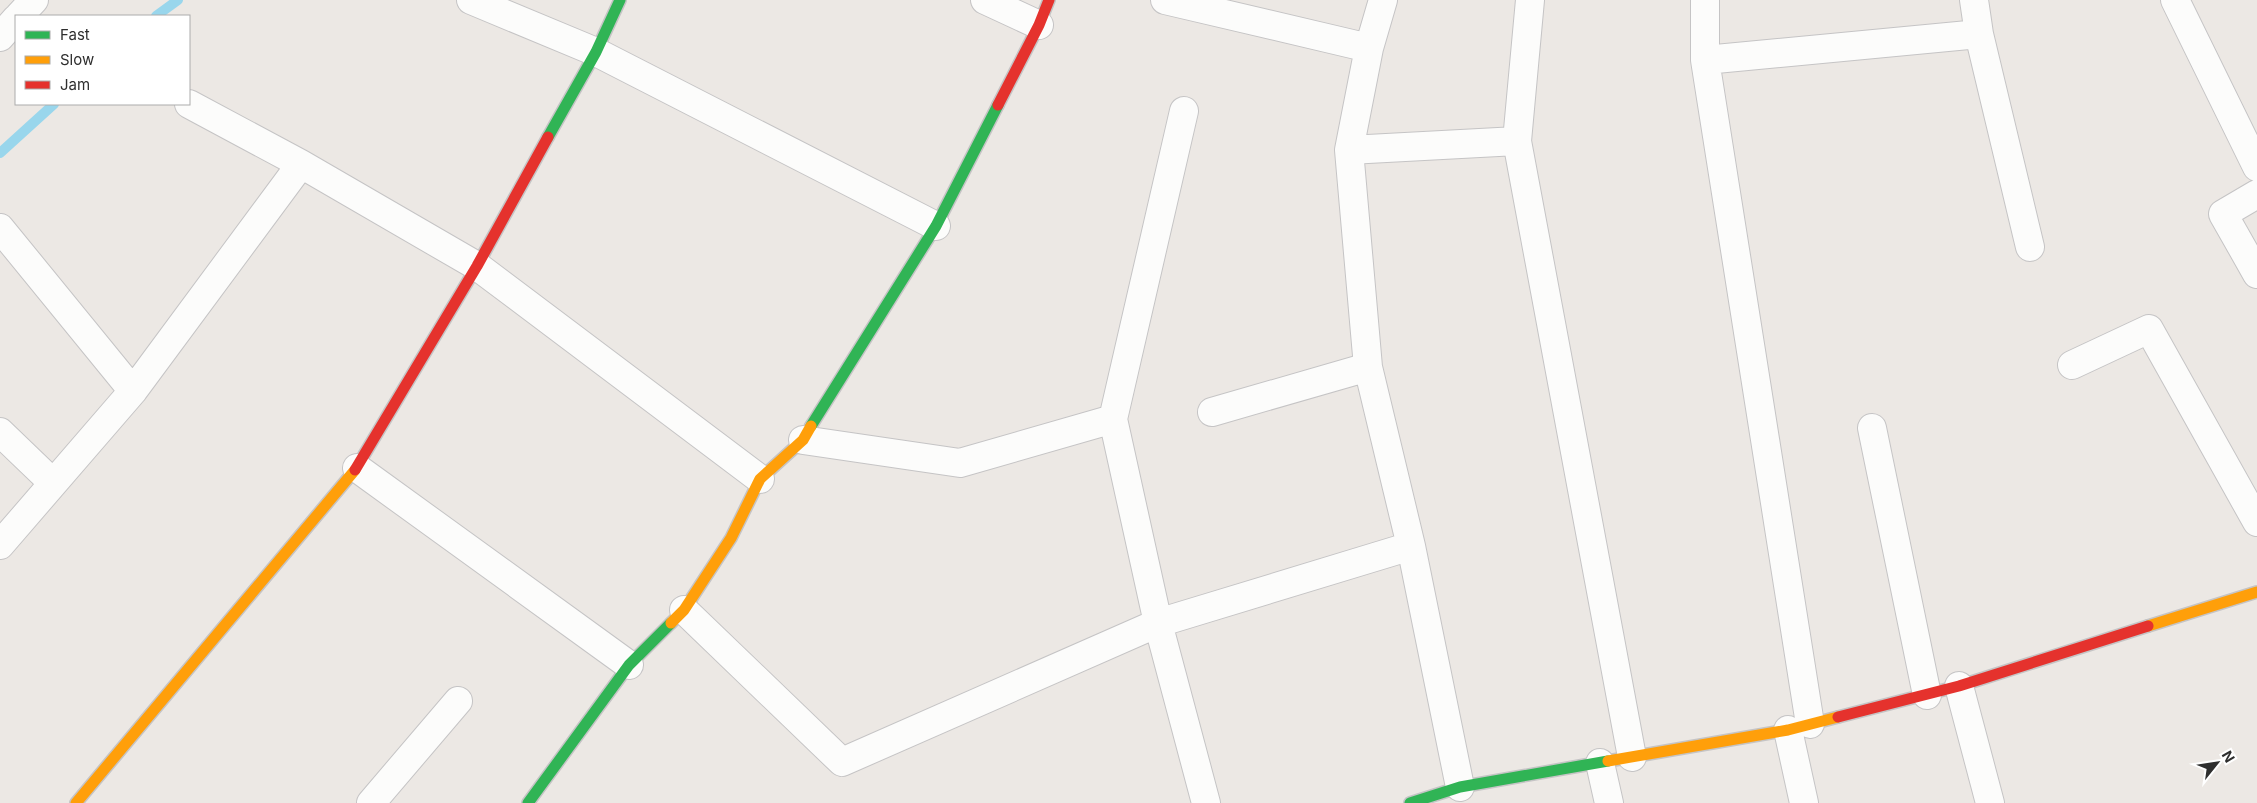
<svg xmlns="http://www.w3.org/2000/svg" width="2257" height="803" viewBox="0 0 2257 803" font-family="Inter,sans-serif">
<style>
.lines{fill:none;stroke-linecap:round;stroke-linejoin:round}
.stream{stroke:#99d6ec;stroke-width:10}
.street-casing{stroke:#c5c4c5;stroke-width:30}
.fast-casing{stroke:#c5c4c5;stroke-width:14}
.slow-casing{stroke:#c5c4c5;stroke-width:14}
.jam-casing{stroke:#c5c4c5;stroke-width:14}
.street{stroke:#fcfcfb;stroke-width:28}
.fast{stroke:#30b455;stroke-width:11}
.slow{stroke:#ff9f0a;stroke-width:11}
.jam{stroke:#e5322d;stroke-width:11}
</style>
<rect width="100%" height="100%" fill="#ece8e4"/>
<g class="lines">
<path class="stream" d="M156,16L178,0
M0,153L54,104"/>
<g class="street-casing">
<path id="street" d="M471,0L596,52L936,226
M985,0L1039,25
M1165,0L1369,48
M1383,0L1369,48L1349,150L1368,367L1411,546L1460,787
M1530,0L1517,141L1632,757
M1705,0V60L1810,724
M1974,0L1979,34L2030,247
M2175,0L2257,167
M19,16L34,0
M0,37L16,19
M1705,60L1979,34
M189,104L301,164L477,266L760,479
M1184,111L1113,419L1158,623L1206,803
M1349,150L1517,141
M2257,194L2223,214L2257,274
M0,228L133,391
M2072,365L2149,329L2257,522
M1212,412L1368,367
M1872,428L1927,695
M0,432L53,483
M803,440L960,463L1113,419
M357,468L629,665
M0,545L133,391L301,164
M684,610L842,762L1158,623L1411,546
M1959,686L1990,803
M1788,730L1804,803
M1600,763L1609,803
M371,803L458,701"/>
</g>
<g class="fast-casing">
<path id="fast" d="M548,137L596,52L620,0
M811,426L936,226L998,105
M528,803L629,665L671,623
M1410,803L1460,787L1608,761"/>
</g>
<g class="slow-casing">
<path id="slow" d="M671,623L684,610L731,538L760,479L803,440L811,426
M2148,626L2257,592
M1608,761L1788,730L1838,717
M76,803L355,470"/>
</g>
<g class="jam-casing">
<path id="jam" d="M998,105L1039,25L1049,0
M355,470L477,266L548,137
M1838,717L1959,686L2148,626"/>
</g>
<use href="#street" class="street"/>
<use href="#fast" class="fast"/>
<use href="#slow" class="slow"/>
<use href="#jam" class="jam"/>
</g>
<rect x="15" y="15" width="175" height="90" fill="#ffffff" stroke="#ababab"/>
<rect x="25" y="31" width="25" height="8" fill="#30b455" stroke="#ababab"/>
<text x="60" y="40" font-size="15" fill="#2e2e2e">Fast</text>
<rect x="25" y="56" width="25" height="8" fill="#ff9f0a" stroke="#ababab"/>
<text x="60" y="65" font-size="15" fill="#2e2e2e">Slow</text>
<rect x="25" y="81" width="25" height="8" fill="#e5322d" stroke="#ababab"/>
<text x="60" y="90" font-size="15" fill="#2e2e2e">Jam</text>
<g transform="translate(2217 763) rotate(60)" stroke="#ffffff" stroke-width="4" paint-order="stroke">
<path d="M0-4L9 19L0 12L-9 19Z" fill="#2e2e2e"/>
<text y="-8" font-size="14" font-weight="bold" text-anchor="middle" fill="#2e2e2e">N</text>
</g>
</svg>
